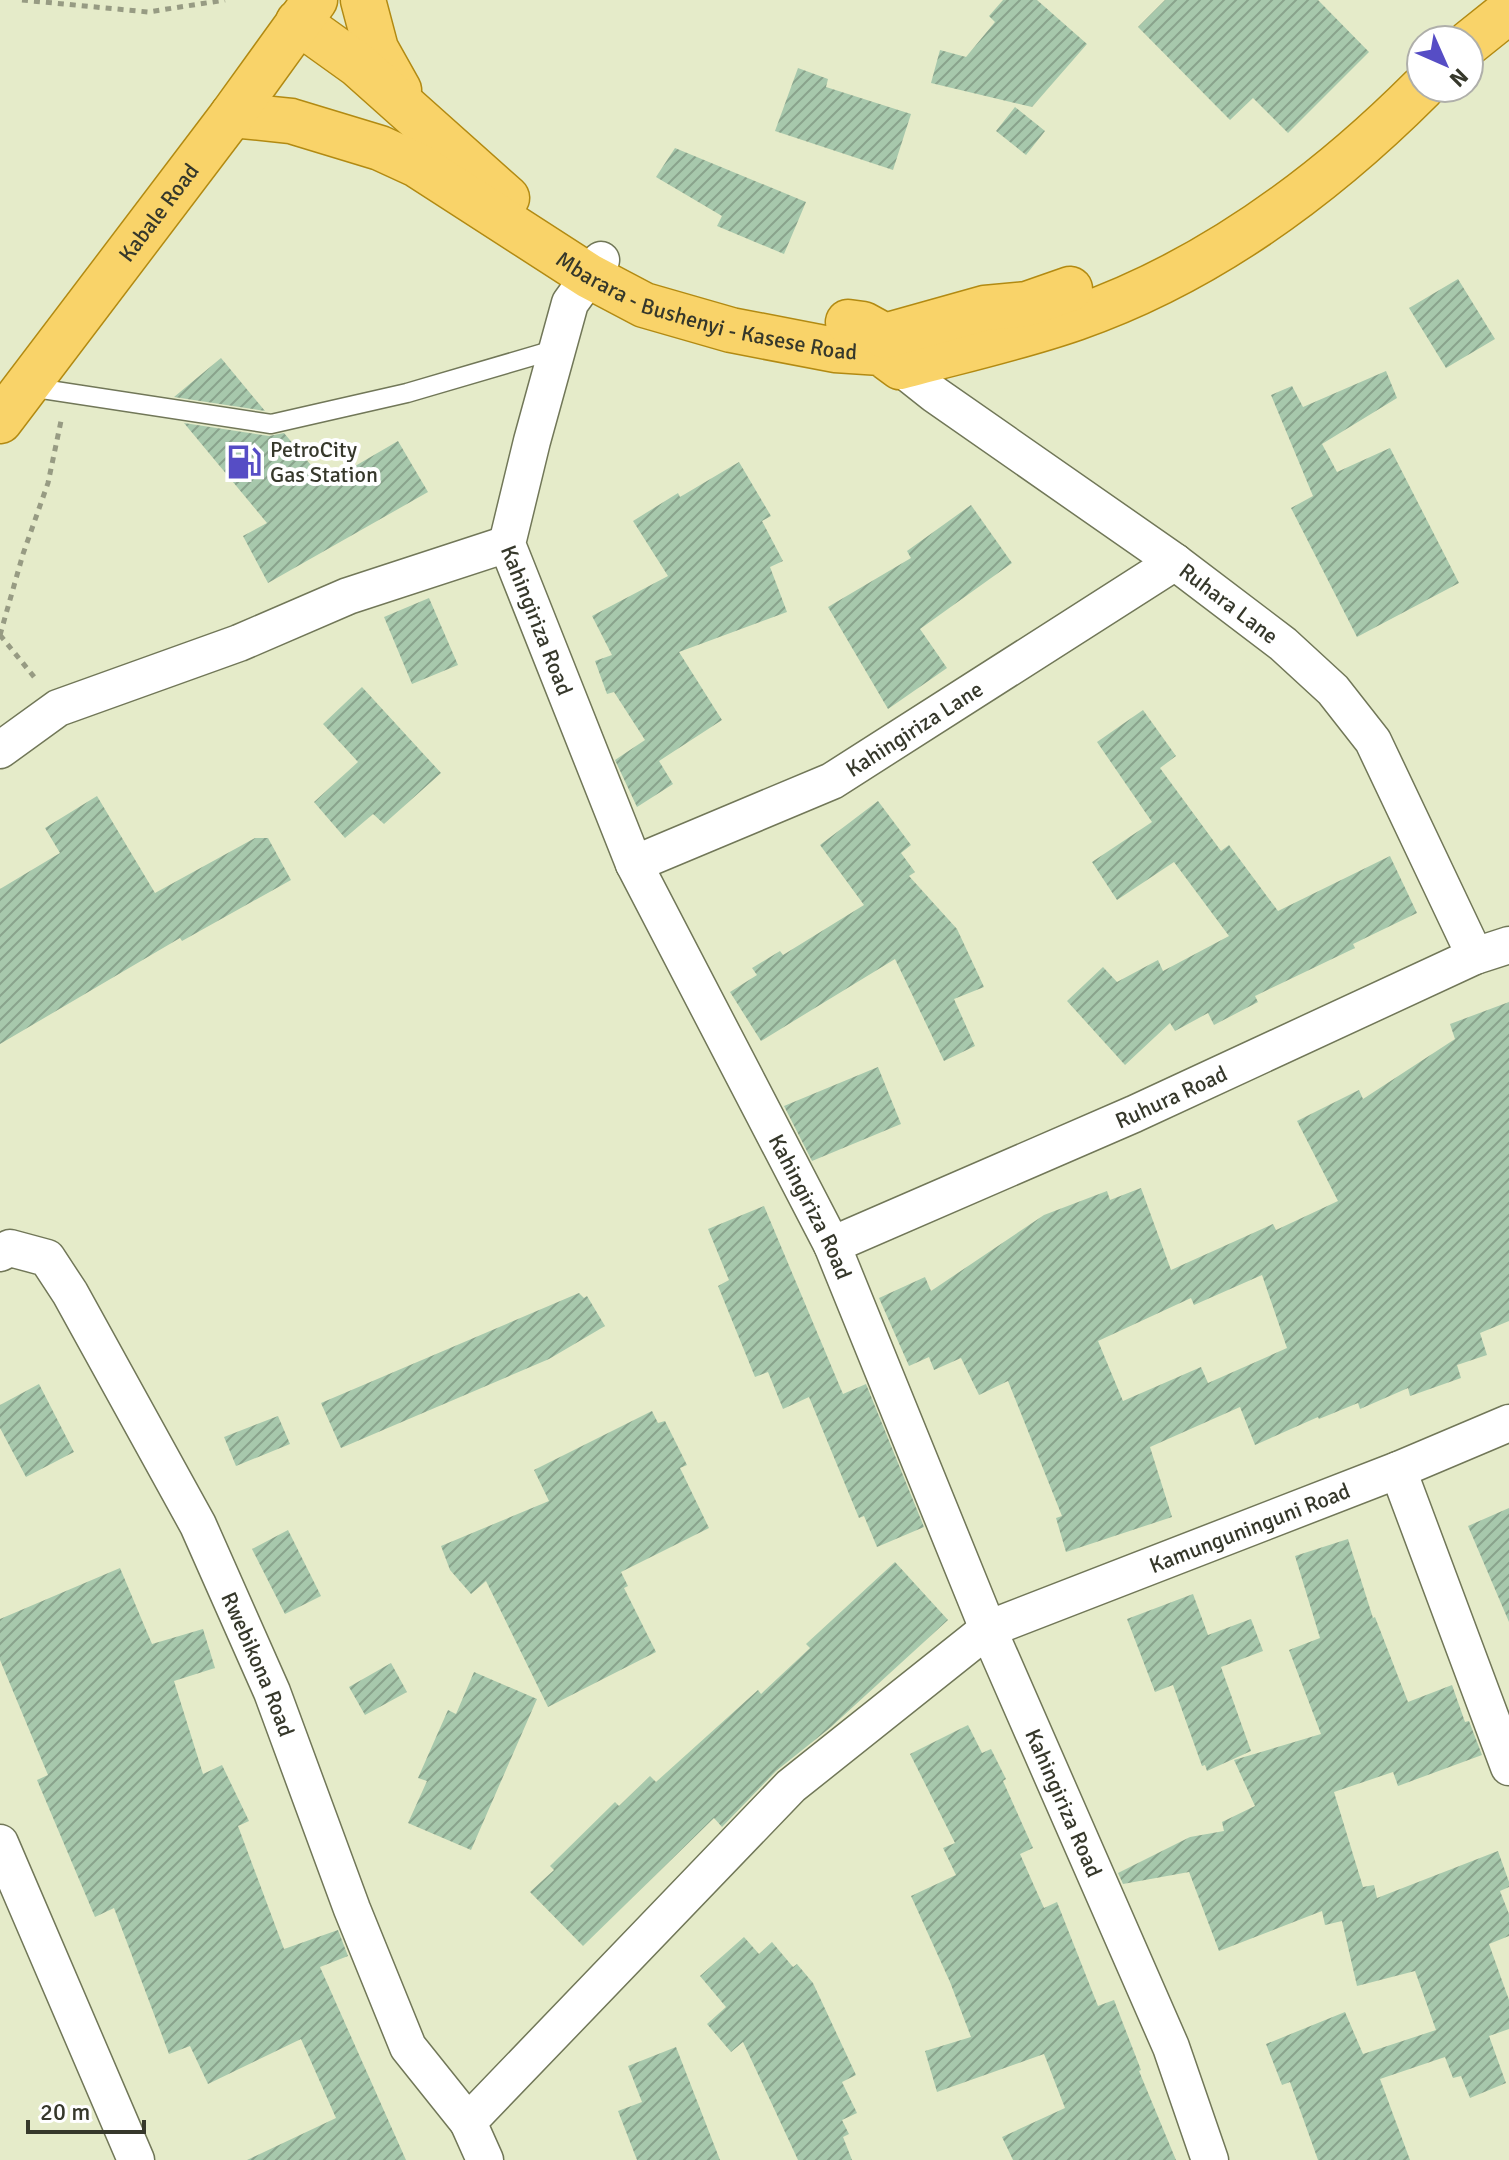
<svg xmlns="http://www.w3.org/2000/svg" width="1509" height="2160" viewBox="0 0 1509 2160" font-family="Signika,sans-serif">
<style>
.building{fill:url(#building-hatch);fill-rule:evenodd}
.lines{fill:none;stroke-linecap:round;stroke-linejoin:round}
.service-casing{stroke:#717758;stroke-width:21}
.minor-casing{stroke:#717758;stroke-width:39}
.primary-casing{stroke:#b28a12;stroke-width:47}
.path{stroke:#979b83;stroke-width:5;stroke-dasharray:6 6;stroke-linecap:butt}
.service{stroke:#fff;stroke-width:18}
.minor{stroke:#fff;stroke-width:36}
.primary{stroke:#f9d369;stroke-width:44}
.labels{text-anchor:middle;stroke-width:8;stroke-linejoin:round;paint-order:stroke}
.street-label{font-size:22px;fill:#36382b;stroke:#fff}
.poi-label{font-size:22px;fill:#36382b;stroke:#fff;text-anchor:start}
</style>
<defs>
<pattern id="building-hatch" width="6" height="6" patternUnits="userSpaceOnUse" patternTransform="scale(2)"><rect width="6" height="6" fill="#a7c8ac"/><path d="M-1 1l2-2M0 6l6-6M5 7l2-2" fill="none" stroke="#89a38c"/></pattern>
</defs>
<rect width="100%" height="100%" fill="#e5ebc9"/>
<path class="building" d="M1003,0H1037L1087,44L1032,107L931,83L940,50L966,57L995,22L989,16Z
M1165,0H1318L1369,52L1288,133L1253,98L1230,120L1138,27Z
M798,68L828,79L826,87L911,114L893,170L775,131Z
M1015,107L1045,131L1026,155L996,131Z
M675,148L806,202L784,254L717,226L722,216L656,177Z
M1458,279L1495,339L1446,368L1409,308Z
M221,358L265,411L174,397Z
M1386,371L1397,398L1322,444L1337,472L1390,448L1459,583L1357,637L1291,508L1313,496L1271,395L1292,386L1303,407Z
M184,423L269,436L284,433L326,483L398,441L428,492L268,583L243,536L267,523Z
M739,462L771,516L762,521L783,561L770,567L787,612L679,652L722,720L659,761L673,784L637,807L615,760L645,740L614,692L607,694L595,661L612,655L592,616L668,576L633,521L678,493L680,497Z
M971,505L1012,563L920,629L947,668L888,709L828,607L911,558L907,551Z
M429,598L458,665L412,684L384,617Z
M362,687L441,773L384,824L373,814L345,838L314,802L358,762L323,724Z
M1143,710L1176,756L1160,768L1221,851L1229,845L1278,911L1390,856L1417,913L1353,944L1355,948L1255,996L1258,1002L1214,1025L1208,1013L1175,1031L1170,1023L1125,1065L1067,1001L1103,967L1117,982L1158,960L1163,971L1229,936L1174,862L1117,900L1092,862L1152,822L1097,742Z
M97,796L155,893L255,838H268L291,880L182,941L180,938L0,1044V889L60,853L45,828Z
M878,801L911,845L901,853L915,872L909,876L957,929L984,987L954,999L975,1046L944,1061L895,959L761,1041L730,992L757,975L752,968L780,951L783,955L864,905L820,845Z
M1509,1002V1321L1480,1333L1487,1355L1457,1365L1461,1378L1410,1396L1408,1388L1360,1409L1358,1403L1319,1419L1318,1417L1255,1445L1240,1407L1150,1447L1172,1517L1066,1552L1056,1518L1062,1516L1008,1381L979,1395L961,1358L934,1370L929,1357L909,1366L879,1298L925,1277L931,1291L1044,1215L1107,1191L1110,1200L1141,1188L1171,1270L1273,1224L1276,1230L1338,1201L1297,1121L1359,1090L1363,1099L1455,1039L1450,1024ZM1262,1275L1287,1348L1208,1383L1201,1367L1123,1401L1098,1341L1191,1298L1194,1305Z
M878,1067L901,1124L812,1161L784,1106Z
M764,1206L843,1394L866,1384L924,1527L877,1547L864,1516L859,1518L809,1397L783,1409L768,1372L755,1377L718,1286L729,1280L708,1229Z
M579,1293L584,1298L587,1296L605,1326L549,1359L341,1448L321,1403Z
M39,1384L74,1452L26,1477L0,1428V1405Z
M652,1411L658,1423L665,1421L687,1465L680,1468L709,1528L621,1572L628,1586L624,1588L656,1652L548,1707L486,1581L471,1594L450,1570L441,1546L549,1501L534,1470Z
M278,1416L290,1444L236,1466L224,1437Z
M1509,1508V1622L1468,1526Z
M288,1530L321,1596L285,1614L252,1549Z
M1348,1539L1373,1618L1375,1617L1408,1702L1452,1685L1465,1722L1469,1721L1482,1755L1398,1786L1393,1772L1334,1792L1363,1887L1374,1885L1377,1898L1498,1851L1509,1882V1887L1500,1891L1509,1914V1936L1489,1944L1509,2000V2029L1489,2036L1506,2083L1470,2098L1461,2076L1453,2078L1445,2057L1380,2079L1410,2160H1318L1290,2082L1282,2085L1266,2044L1345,2012L1363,2054L1436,2030L1415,1971L1357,1986L1342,1921L1325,1925L1322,1911L1219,1951L1189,1872L1123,1884L1118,1873L1190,1837L1224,1831L1222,1822L1255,1806L1234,1760L1321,1734L1289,1650L1320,1638L1295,1556Z
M895,1562L948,1620L831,1727L776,1771L722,1827L714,1818L583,1946L530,1892L554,1870L550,1866L615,1802L619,1806L650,1776L656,1782L758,1690L761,1694L810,1648L806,1644Z
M120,1568L152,1644L203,1629L215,1668L174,1681L203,1774L222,1765L249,1821L238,1826L284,1949L338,1930L348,1956L320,1967L406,2160H247L336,2118L301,2039L208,2084L190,2046L169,2054L114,1908L95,1917L37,1780L48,1775L0,1660V1619Z
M1193,1594L1208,1635L1251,1619L1263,1651L1221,1667L1251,1751L1207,1771L1205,1765L1202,1766L1173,1685L1155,1692L1127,1619Z
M391,1663L407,1692L365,1715L349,1687Z
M474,1672L537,1699L471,1850L408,1823L427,1781L418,1778L448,1710L456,1714Z
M968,1725L982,1753L991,1749L1006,1779L1003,1781L1033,1848L1020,1854L1044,1908L1057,1902L1098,2006L1114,2000L1141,2070L1139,2071L1176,2160H1013L1002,2137L1065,2108L1044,2054L937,2092L925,2051L971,2037L950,1982L911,1896L956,1875L943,1848L955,1843L910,1754Z
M744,1937L759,1954L772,1942L793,1967L797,1964L813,1983L856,2075L842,2082L857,2113L842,2120L849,2134L843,2137L852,2160H798L743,2042L731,2052L707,2024L726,2007L700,1976Z
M676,2047L720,2160H637L618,2111L642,2102L628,2066Z"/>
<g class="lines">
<g class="service-casing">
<path id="service" d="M29,387L271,424L407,393L557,349"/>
</g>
<g class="minor-casing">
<g id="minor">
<path id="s1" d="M601,260L570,303L532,441L507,544L634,864L832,1245L988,1629L1171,2047L1210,2160"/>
<path id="s2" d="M891,348L900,367L934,394L1175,562L1283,644L1333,690L1373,741L1475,956"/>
<path d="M0,750L58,708L239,643L348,596L507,544"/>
<path id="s3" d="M634,864L832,781L1175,562"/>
<path id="s4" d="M832,1245L1134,1114L1475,956L1509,945"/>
<path id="s5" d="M0,1253L10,1248L47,1258L70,1293L198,1525L272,1692L352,1909L408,2047L468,2122"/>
<path d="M1398,1470L1509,1767"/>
<path d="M0,1843L136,2160"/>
<path id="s6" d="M485,2160L468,2122L791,1786L988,1629L1398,1470L1509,1423"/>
</g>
</g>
<g class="primary-casing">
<g id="primary">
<path d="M363,0L376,49L399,90"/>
<path d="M298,22L358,65L507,198"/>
<path d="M1469,43L1509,11"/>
<path id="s7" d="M232,115L291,121L380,148L417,165L589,276L644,305L731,330L835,350L881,353L900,367C959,351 1019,338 1076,318C1210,271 1323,187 1422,88"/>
<path d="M848,322L863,324L885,336L985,308L1027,304L1070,289"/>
<path id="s8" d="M0,421L232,115L315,0"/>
</g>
</g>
<path class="path" d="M22,0L148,12L225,0
M0,635L23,554L48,483L61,421
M0,635L35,678"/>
<use href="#service" class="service"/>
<use href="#minor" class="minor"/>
<use href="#primary" class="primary"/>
</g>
<defs>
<g id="fuel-bare" transform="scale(2.76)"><path d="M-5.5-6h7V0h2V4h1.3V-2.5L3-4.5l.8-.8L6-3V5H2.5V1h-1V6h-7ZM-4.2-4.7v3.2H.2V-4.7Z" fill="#564dc5" stroke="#fff" stroke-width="2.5" paint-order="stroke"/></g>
</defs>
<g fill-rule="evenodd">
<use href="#fuel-bare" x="244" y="462"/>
</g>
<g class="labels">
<g class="street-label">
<text dy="8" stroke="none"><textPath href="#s8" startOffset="262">Kabale Road</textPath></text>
<text dy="8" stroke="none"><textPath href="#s7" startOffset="520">Mbarara - Bushenyi - Kasese Road</textPath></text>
<text dy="8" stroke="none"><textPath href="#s2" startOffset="426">Ruhara Lane</textPath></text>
<text dy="8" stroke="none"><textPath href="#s1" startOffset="384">Kahingiriza Road</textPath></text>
<text dy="8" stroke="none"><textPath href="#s3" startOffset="312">Kahingiriza Lane</textPath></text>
<text dy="8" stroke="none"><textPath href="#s4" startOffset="370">Ruhura Road</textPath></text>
<text dy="8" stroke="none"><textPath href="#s1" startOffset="1032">Kahingiriza Road</textPath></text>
<text dy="8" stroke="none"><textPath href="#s6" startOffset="1040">Kamunguninguni Road</textPath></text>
<text dy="8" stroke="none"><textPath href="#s5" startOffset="508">Rwebikona Road</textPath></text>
<text dy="8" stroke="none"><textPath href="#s1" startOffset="1680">Kahingiriza Road</textPath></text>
</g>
<g class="poi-label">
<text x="270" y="457">PetroCity<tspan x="270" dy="25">Gas Station</tspan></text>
</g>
</g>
<g transform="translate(1445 64) rotate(135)"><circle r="38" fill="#ffffff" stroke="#afafaa" stroke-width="2"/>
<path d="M0-6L14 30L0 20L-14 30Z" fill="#564dc5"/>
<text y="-12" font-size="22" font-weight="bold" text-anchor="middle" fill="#36382b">N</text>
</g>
<path d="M28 2120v12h116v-12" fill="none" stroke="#36382b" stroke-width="4"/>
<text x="40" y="2120" font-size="24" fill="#36382b" stroke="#ffffff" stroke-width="6" paint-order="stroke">20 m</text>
</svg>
